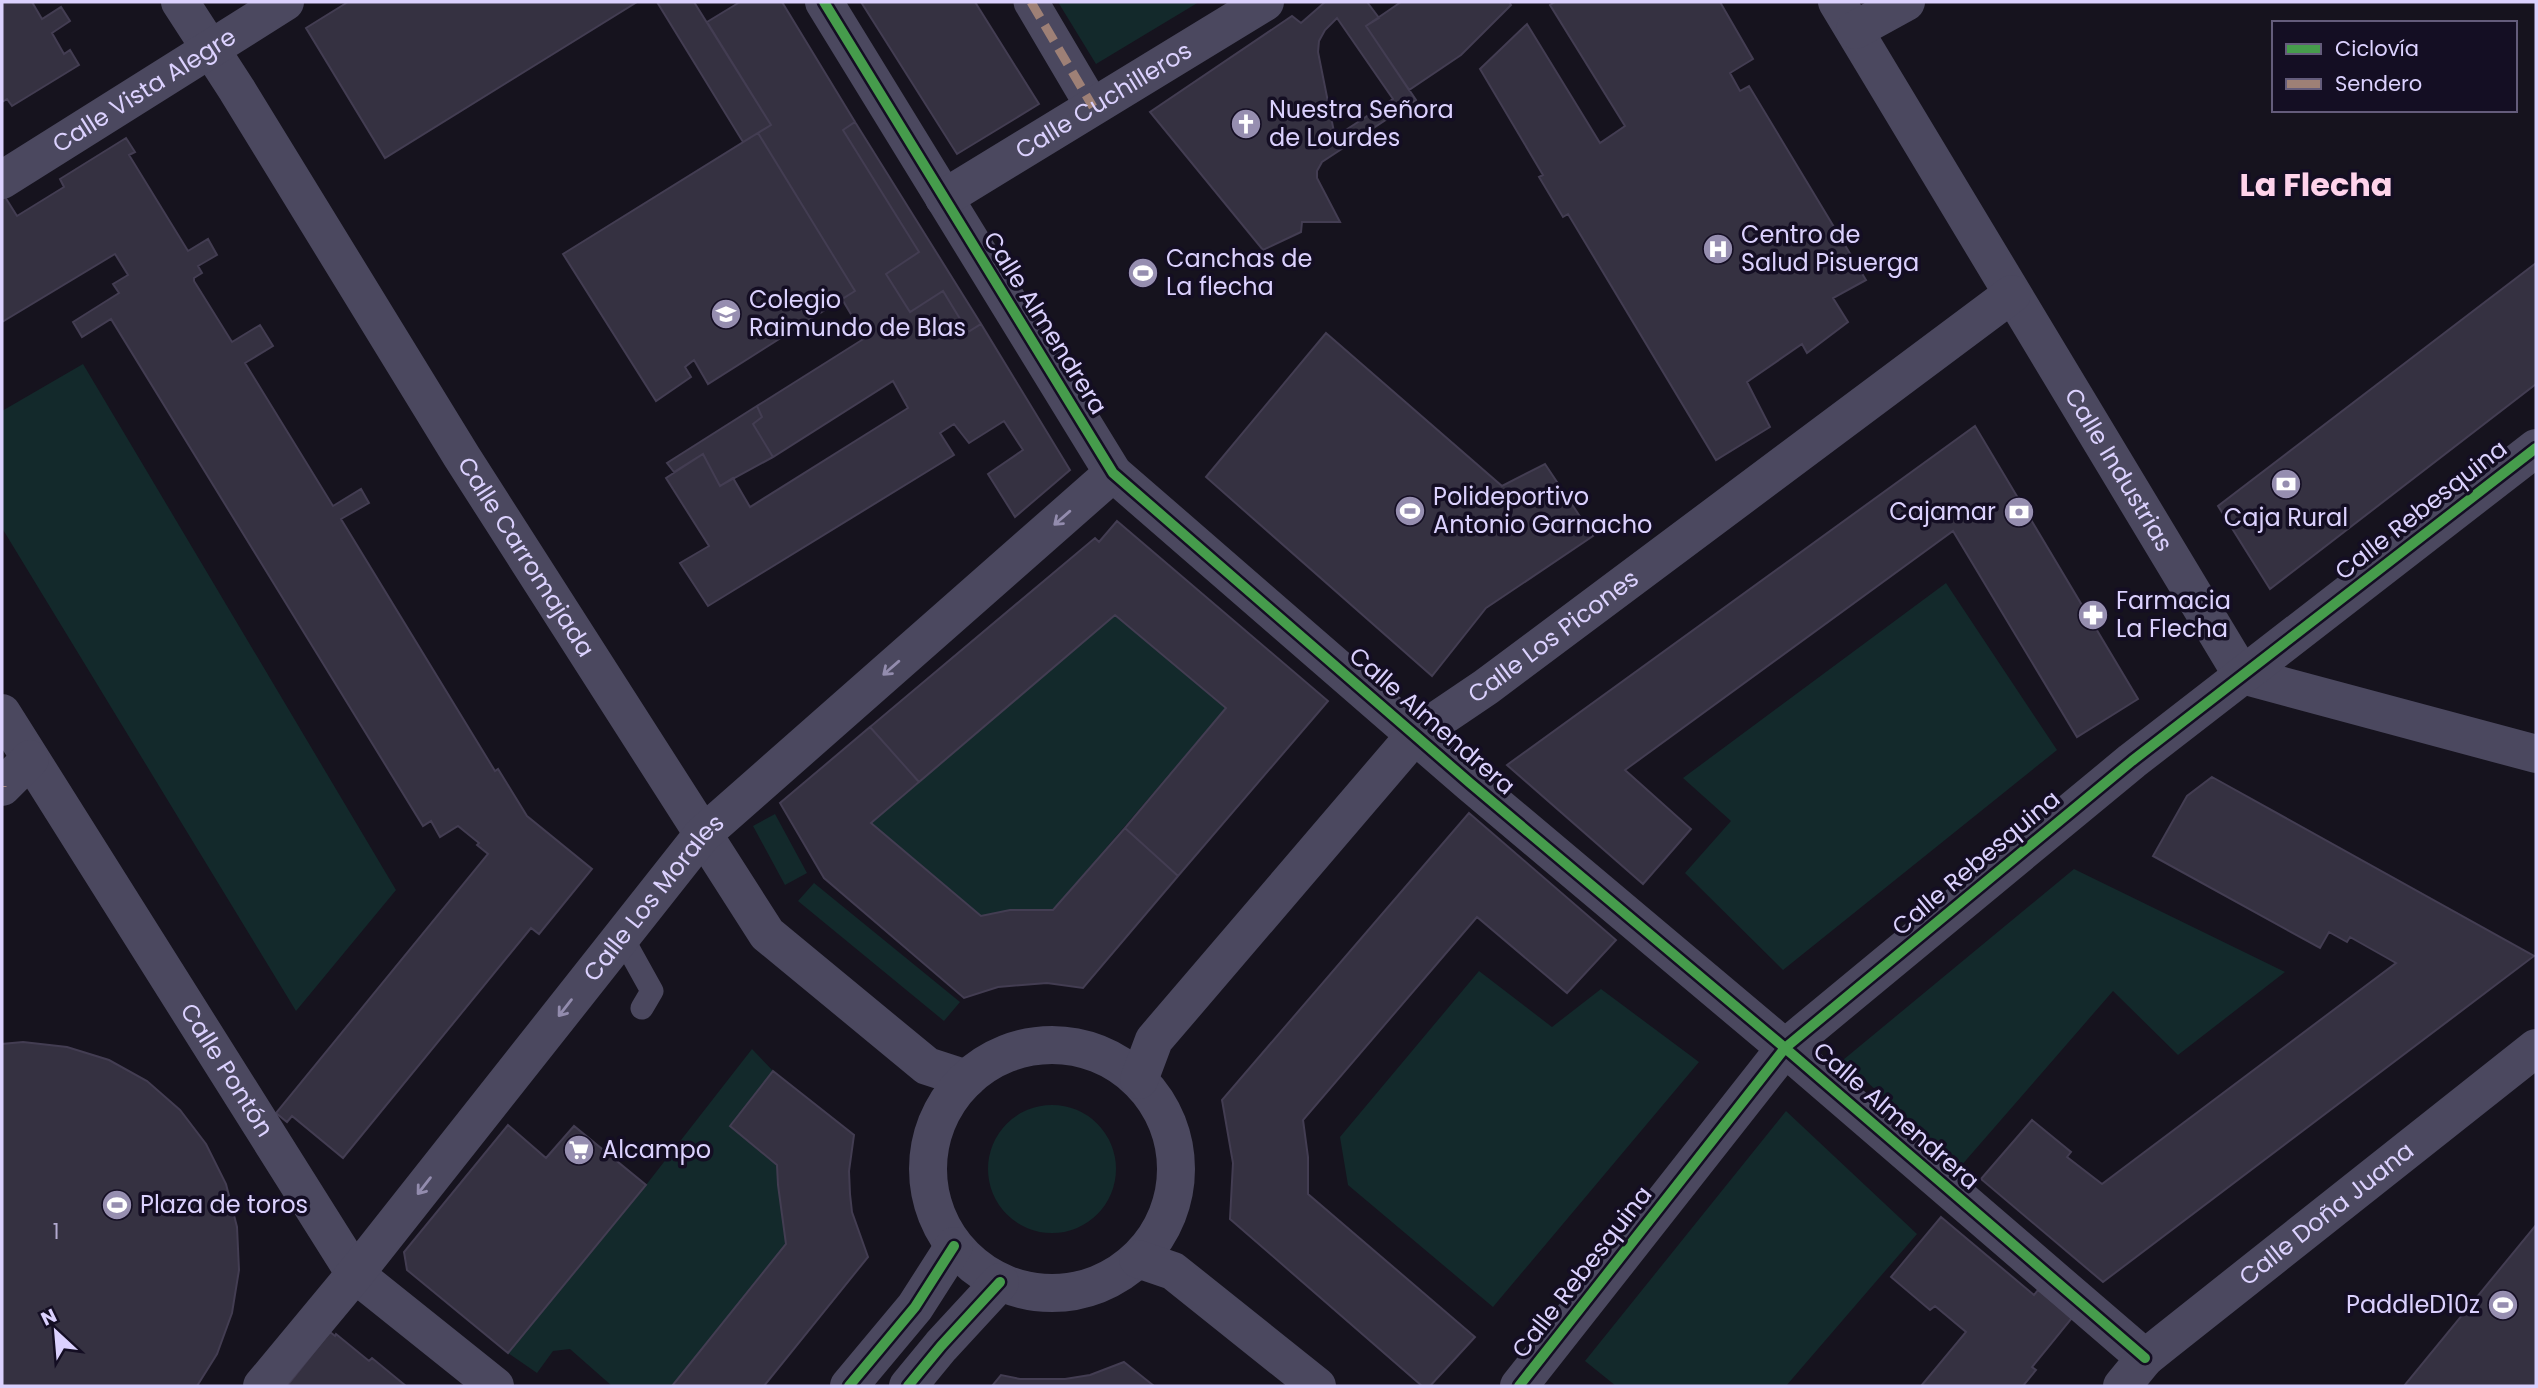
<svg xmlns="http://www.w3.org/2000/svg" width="2538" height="1388" viewBox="0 0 2538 1388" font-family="Poppins,sans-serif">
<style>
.green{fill:#13292b}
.building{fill:#353141;stroke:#433d52;stroke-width:2;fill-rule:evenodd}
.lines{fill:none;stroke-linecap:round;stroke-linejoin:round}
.service{stroke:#4b485f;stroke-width:23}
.pedestrian{stroke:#4b485f;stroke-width:35}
.minor{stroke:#4b485f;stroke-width:38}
.quiet{stroke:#9e8076;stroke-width:9;stroke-dasharray:18 9;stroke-linecap:butt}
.cycleway-casing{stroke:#140e23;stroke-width:15}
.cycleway{stroke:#469c4c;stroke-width:10}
.oneway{stroke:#938cae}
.labels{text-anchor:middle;stroke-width:7;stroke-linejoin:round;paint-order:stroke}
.number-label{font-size:21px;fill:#b2a9cf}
.street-label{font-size:24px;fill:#dbd1fe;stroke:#140e23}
.poi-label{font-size:24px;fill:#dbd1fe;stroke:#140e23;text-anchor:start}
.district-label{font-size:32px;font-weight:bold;fill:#fed3eb;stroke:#140e23}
</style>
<rect width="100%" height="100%" fill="#16131e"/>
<path class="green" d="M1058,2H1199L1096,64Z
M83,364L396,890L296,1011L2,528V411Z
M1946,583L2057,750L1783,970L1685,873L1731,821L1683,778Z
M1115,615L1226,708L1053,910H1010L981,916L871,823Z
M775,814L807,873L785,885L753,826Z
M2074,869L2285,972L2178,1055L2113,991L1960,1167L1843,1060Z
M814,883L960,1002L944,1021L798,901Z
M1479,971L1552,1027L1601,989L1699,1062L1493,1307L1348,1185L1340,1137Z
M752,1049L773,1071L730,1126L777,1165L778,1185L786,1244L672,1386H612L570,1349L553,1351L537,1373L508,1353L646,1185Z
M988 1169a64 64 0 1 1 128 0a64 64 0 1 1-128 0Z
M1786,1111L1917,1234L1786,1386H1616L1585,1361Z"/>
<path class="building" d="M2,2H32L42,19L61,7L70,21L52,33L64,54L70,50L79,65L12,106L7,99L2,102Z
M348,2H637L385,158L306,28Z
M657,2H694L771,125L743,142Z
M740,2H782L855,122L843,130L919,252L886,274L910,312L943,291L968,332L981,324L1070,470L1015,517L988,474L1023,450L1004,421L969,443L954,424L940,433L954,455L708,606L680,563L709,546L666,478L703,454L720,486L733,478L750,507L908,408L893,381L773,457L753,424L762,417L757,406L865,338L842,299L855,291L758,133L771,125L707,22Z
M861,2H975L1039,104L957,154Z
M1325,2H1367L1379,18L1366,26L1416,100L1322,162L1317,171V178L1340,222H1302L1301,232L1263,250L1150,112L1292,16L1301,23ZM1337,18L1393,99L1335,137L1318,52L1319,41L1325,30Z
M1401,2H1509L1511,5L1461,55L1409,90L1366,26Z
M1555,2H1720L1753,59L1730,73L1740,91L1749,86L1866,280L1833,298L1848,322L1807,353L1802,344L1747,382L1770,427L1716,460L1568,214L1563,217L1539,177L1543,175L1480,69L1527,24L1600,143L1625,126L1550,5Z
M855,122L981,324L968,332L943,291L910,312L886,274L919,252L843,130Z
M758,133L855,291L708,384L694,360L685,367L691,377L656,401L563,254Z
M126,138L135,152L129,155L188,251L208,239L217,255L198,266L202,273L194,278V281L232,342L260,325L273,346L245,363L333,506L361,489L369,503L341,519L495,771L498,769L527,816L592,869L539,934L531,928L343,1158L292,1116L287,1122L276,1113L488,854L477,845L479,843L458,826L440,837L431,821L423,826L111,319L82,337L73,322L119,293L113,284L128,275L115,254L2,322V199L5,197L17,216L64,187L60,179Z
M2536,263V384L2270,589L2218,506Z
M1326,333L1502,486L1545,464L1593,536L1486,608L1432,676L1206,477Z
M757,406L762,417L753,424L773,457L720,486L703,454L674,472L667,463Z
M1975,426L2138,699L2077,737L1953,531L1625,770L1691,829L1643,884L1507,765Z
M1117,521L1328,701L1178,876L1125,828L1226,708L1115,615L919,782L870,727L1095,538L1099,542Z
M870,727L919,782L871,823L981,916L1010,910H1053L1125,828L1178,876L1083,988L1047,983L998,987L964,998L824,878L780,803Z
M2212,777L2534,956L2103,1282L1981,1179L2032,1120L2071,1152L2067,1157L2102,1184L2396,963L2350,937L2347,942L2329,932L2320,948L2153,856L2187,796Z
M1469,813L1616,940L1567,993L1477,917L1303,1120L1308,1157V1194L1475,1337L1430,1386H1422L1230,1219L1233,1163L1222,1100Z
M23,1042L67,1047L109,1060L147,1081L180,1110L206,1144L226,1184L237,1227L239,1270L232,1313L217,1354L197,1386H2V1044Z
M773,1071L854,1135L849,1171L850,1194L852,1212L868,1257L764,1386H672L786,1244L778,1185L777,1165L730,1126Z
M508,1125L546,1158L574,1126L646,1185L508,1353L407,1270L404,1252Z
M1941,1217L2034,1295L2038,1290L2072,1318L2032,1367L2036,1370L2023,1386H1921L1966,1332L1935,1306L1930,1310L1891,1277Z
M2536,1225V1386H2404Z
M330,1332L335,1336L336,1334L369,1361L372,1358L406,1386H287Z
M1124,1362L1154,1386H992L1001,1375L1020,1379H1065L1090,1375Z"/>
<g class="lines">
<path class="service" d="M622,937L652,991L642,1008"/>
<path class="pedestrian" d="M1031,2L1093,107"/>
<g class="minor">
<path id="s1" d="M180,2L237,90L462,457L767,934L927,1066L967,1079"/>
<path d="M824,2L1113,473L1470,783L1785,1048L2145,1358"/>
<path id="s2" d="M1837,2L2242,675L2536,754"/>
<path d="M1855,30L1906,2"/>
<path id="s3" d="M2,180L285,2"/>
<path id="s4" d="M944,198L1265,2"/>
<path id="s5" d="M2,713L355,1274L495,1386"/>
<path d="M2,787L30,759"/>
<circle cx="1052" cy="1169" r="124"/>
<path id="s6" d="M1139,1080L1154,1040L1415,735L1486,687L2012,294"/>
<path d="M1138,1259L1173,1271L1317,1386"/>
<path id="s7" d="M262,1386L355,1274L702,835L1113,473"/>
<path d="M849,1386L915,1307L954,1246"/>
<path d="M908,1386L941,1346L1000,1282"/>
<path d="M1519,1386L1785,1048L2132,761L2536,448"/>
<path id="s8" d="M2122,1386L2145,1358L2165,1342L2536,1048"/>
</g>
<path class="quiet" d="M1031,2L1093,107
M2,786V787"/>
<g class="cycleway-casing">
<path id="cycleway" d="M824,2L1113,473L1470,783L1785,1048L2145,1358
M849,1386L915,1307L954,1246
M908,1386L941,1346L1000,1282
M1519,1386L1785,1048L2132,761L2536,448"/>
</g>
<use href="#cycleway" class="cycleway"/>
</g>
<defs><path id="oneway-shaft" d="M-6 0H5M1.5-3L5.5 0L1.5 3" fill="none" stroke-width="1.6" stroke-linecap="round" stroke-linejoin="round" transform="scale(1.75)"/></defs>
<g class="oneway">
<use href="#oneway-shaft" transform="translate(1062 518) rotate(139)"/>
<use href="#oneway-shaft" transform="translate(891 668) rotate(139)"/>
<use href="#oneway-shaft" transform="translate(565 1008) rotate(128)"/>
<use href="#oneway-shaft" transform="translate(424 1186) rotate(128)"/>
</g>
<defs>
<g id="church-disc" transform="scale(1.575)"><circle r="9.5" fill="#968eb0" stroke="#140e23"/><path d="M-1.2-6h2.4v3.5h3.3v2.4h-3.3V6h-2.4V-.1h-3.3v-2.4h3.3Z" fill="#fff"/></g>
<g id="hospital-disc" transform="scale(1.575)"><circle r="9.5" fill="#968eb0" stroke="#140e23"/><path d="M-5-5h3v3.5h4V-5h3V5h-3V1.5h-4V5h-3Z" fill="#fff"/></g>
<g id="stadium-disc" transform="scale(1.575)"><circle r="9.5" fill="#968eb0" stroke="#140e23"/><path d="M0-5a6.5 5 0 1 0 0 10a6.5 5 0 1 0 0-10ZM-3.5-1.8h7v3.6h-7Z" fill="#fff"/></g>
<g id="school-disc" transform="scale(1.575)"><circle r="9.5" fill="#968eb0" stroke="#140e23"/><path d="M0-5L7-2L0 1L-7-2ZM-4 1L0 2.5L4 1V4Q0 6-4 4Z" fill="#fff"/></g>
<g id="bank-disc" transform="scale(1.575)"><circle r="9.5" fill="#968eb0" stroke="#140e23"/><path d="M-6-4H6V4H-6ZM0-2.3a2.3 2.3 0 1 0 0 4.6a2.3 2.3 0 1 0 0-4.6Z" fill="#fff"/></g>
<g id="pharmacy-disc" transform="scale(1.575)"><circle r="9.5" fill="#968eb0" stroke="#140e23"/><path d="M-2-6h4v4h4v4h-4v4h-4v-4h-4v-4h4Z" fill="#fff"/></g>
<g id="supermarket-disc" transform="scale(1.575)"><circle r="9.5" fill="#968eb0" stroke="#140e23"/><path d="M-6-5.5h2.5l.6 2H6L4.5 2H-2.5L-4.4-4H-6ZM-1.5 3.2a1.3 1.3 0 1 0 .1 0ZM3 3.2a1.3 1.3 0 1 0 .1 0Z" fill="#fff"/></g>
</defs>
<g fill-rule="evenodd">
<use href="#church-disc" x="1246" y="124"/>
<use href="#hospital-disc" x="1718" y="249"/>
<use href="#stadium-disc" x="1143" y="273"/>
<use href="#school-disc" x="726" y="314"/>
<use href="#bank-disc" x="2286" y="484"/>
<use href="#stadium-disc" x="1410" y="511"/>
<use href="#bank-disc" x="2019" y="512"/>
<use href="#pharmacy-disc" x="2093" y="615"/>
<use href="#supermarket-disc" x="579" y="1150"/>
<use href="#stadium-disc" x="117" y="1205"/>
<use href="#stadium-disc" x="2503" y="1305"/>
</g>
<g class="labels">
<g class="number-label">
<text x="56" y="1239">1</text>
</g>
<g class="street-label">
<text dy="8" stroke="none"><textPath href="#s3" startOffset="168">Calle Vista Alegre</textPath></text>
<text dy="8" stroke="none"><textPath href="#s4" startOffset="187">Calle Cuchilleros</textPath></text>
<text transform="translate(1045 323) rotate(58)" y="8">Calle Almendrera</text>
<text dy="8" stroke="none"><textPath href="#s2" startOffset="546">Calle Industrias</textPath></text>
<text transform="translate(2421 510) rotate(-38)" y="8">Calle Rebesquina</text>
<text dy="8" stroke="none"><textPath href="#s1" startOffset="654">Calle Carromajada</textPath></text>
<text dy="8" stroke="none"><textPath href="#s6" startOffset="614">Calle Los Picones</textPath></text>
<text transform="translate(1432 721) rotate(41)" y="8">Calle Almendrera</text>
<text transform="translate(1976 863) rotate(-40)" y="8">Calle Rebesquina</text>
<text dy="8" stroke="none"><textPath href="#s7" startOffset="626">Calle Los Morales</textPath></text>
<text dy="8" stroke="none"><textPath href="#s5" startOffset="422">Calle Pontón</textPath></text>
<text transform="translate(1896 1116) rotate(41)" y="8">Calle Almendrera</text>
<text dy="8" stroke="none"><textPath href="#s8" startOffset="268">Calle Doña Juana</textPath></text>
<text transform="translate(1582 1272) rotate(-52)" y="8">Calle Rebesquina</text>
</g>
<g class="poi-label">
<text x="1269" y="118">Nuestra Señora<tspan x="1269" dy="28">de Lourdes</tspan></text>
<text x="1741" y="243">Centro de<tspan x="1741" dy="28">Salud Pisuerga</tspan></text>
<text x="1166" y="267">Canchas de<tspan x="1166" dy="28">La flecha</tspan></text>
<text x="749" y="308">Colegio<tspan x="749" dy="28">Raimundo de Blas</tspan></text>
<text x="1433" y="505">Polideportivo<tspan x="1433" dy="28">Antonio Garnacho</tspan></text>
<text x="1996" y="520" text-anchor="end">Cajamar</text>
<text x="2286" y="526" text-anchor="middle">Caja Rural</text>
<text x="2116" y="609">Farmacia<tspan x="2116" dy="28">La Flecha</tspan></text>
<text x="602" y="1158">Alcampo</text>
<text x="140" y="1213">Plaza de toros</text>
<text x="2480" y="1313" text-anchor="end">PaddleD10z</text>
</g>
<g class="district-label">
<text x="2316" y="196">La Flecha</text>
</g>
</g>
<rect width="2538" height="1388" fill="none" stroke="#dbd1fe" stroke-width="7"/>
<rect x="2272" y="21" width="245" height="91" fill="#140e23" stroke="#645c7b" stroke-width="2"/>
<rect x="2286" y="44" width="35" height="10" fill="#469c4c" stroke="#645c7b" stroke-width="2"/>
<text x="2335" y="56" font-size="21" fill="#dbd1fe">Ciclovía</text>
<rect x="2286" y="79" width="35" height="10" fill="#9e8076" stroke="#645c7b" stroke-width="2"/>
<text x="2335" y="91" font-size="21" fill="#dbd1fe">Sendero</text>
<g transform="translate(56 1332) rotate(334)" stroke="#140e23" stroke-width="5" paint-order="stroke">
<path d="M0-5L12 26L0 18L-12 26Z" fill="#dbd1fe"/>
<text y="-10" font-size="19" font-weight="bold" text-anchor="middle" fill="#dbd1fe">N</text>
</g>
</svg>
